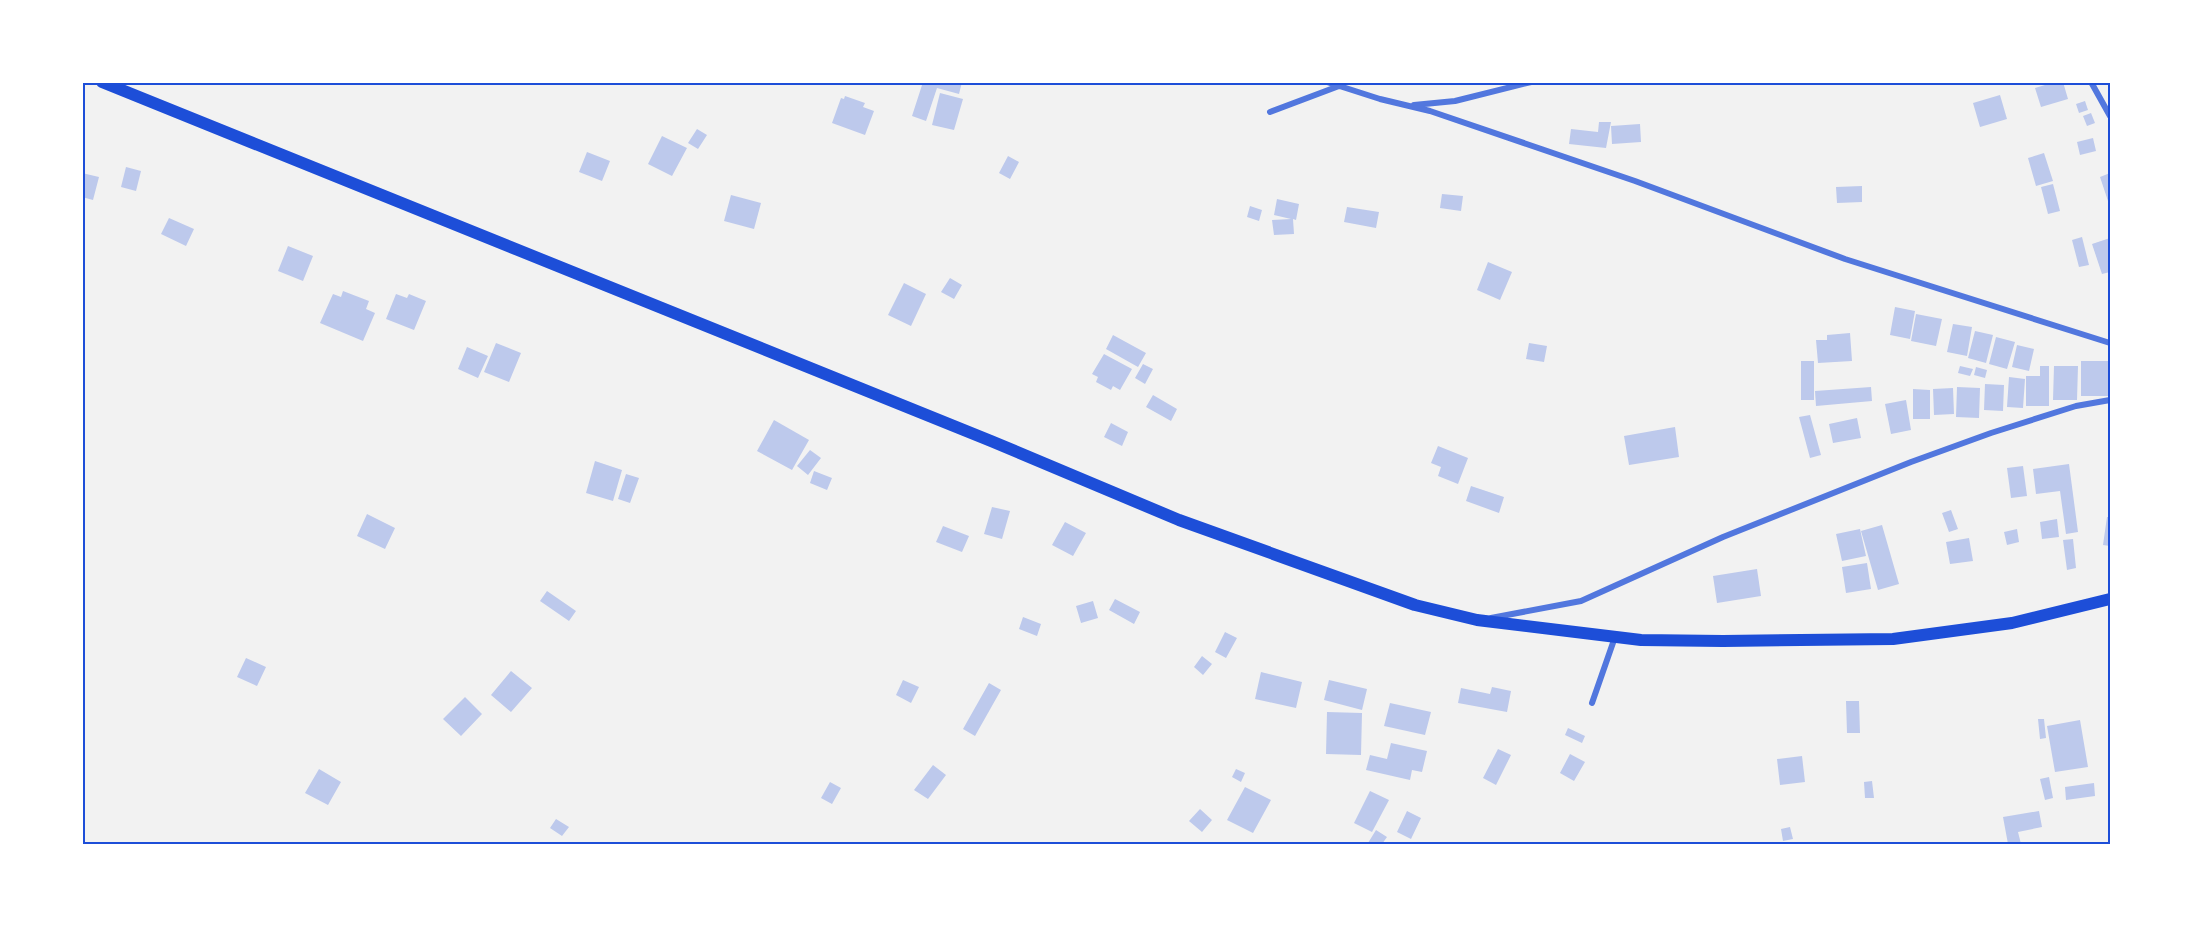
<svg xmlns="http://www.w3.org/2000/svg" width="2193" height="927" viewBox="0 0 2193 927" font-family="'Titillium Web',sans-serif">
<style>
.building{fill:#bdc9ec}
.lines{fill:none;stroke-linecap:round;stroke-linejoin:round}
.minor{stroke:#5277de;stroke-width:6}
.secondary{stroke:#1d4ed8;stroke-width:12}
.neatline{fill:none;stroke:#1d4ed8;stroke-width:2}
</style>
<rect width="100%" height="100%" fill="#f2f2f2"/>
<path class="building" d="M923,82H962L959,94L937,88L926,121L912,116Z
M2055,82H2063L2068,99L2041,107L2035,88Z
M940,93L963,99L954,130L932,125Z
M2000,95L2007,119L1980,127L1973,103Z
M845,96L865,103L863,107L874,111L865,135L832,123L841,98L844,99Z
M2085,101L2088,110L2079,113L2076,104Z
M2091,113L2095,123L2087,126L2083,116Z
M1599,122H1611L1606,148L1569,144L1571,129L1598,132Z
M1640,124L1641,142L1612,144L1611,126Z
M697,129L707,135L698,149L688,143Z
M662,136L687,148L672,176L648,164Z
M2093,138L2096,151L2080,155L2077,142Z
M587,152L610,161L602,181L579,172Z
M2044,153L2053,181L2036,186L2028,158Z
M1008,156L1019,162L1010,179L999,173Z
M126,167L141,171L136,191L121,187Z
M82,173L99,177L93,200L82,197Z
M2110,173V200L2108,201L2100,177Z
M2053,184L2060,211L2048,214L2041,187Z
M1862,186V202L1837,203L1836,187Z
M1442,194L1463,196L1461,211L1440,208Z
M731,195L761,203L754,229L724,221Z
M1277,199L1299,204L1296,220L1293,219L1294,234L1274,235L1272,220L1291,219L1274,215Z
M1250,206L1262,210L1259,221L1247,217Z
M1347,207L1379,212L1376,228L1344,222Z
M169,218L194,229L186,246L161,234Z
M2082,237L2089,265L2079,267L2072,240Z
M2110,238V272L2102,274L2092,244Z
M288,246L313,256L303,281L278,271Z
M1488,262L1512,272L1500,300L1477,290Z
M950,278L962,285L954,299L941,292Z
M904,283L926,294L911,326L888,315Z
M343,291L369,301L366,309L375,313L363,341L320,323L333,294L341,297Z
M396,294L407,298L409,294L426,301L414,330L386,319Z
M1895,307L1915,311L1910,339L1890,335Z
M1916,314L1942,319L1936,346L1911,341Z
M1953,324L1972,327L1967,356L1947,352Z
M1975,331L1993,335L1986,363L1968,358Z
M1850,333L1852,361L1818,363L1816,340H1827V335Z
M1113,335L1146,353L1138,367L1106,349Z
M1996,337L2015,342L2007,369L1989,364Z
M496,343L521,353L509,382L484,372Z
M1529,343L1547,346L1544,362L1526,359Z
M2017,345L2034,349L2029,371L2012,367Z
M467,347L488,356L478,378L458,369Z
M1104,354L1132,369L1120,390L1113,386L1111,390L1096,382L1098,377L1092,374Z
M1801,361H1814V400H1801Z
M2081,361H2108V396H2081Z
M1143,364L1153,369L1145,384L1135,378Z
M1960,366L1973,369L1970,376L1958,373Z
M2040,366H2049V406H2026V376H2040Z
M2054,366H2078L2077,400H2053Z
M1976,367L1987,370L1985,378L1974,375Z
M2009,377L2025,379L2023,408L2007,407Z
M1985,384L2004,385L2003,411L1984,410Z
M1871,387L1872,401L1816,406L1815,391Z
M1957,387L1980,388L1979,418L1956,417Z
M1953,388L1954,414L1934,415L1933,389Z
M1913,389L1930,390V419H1913Z
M1153,395L1177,409L1171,421L1146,407Z
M1906,400L1911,430L1891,434L1885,404Z
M1810,415L1821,455L1810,458L1799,417Z
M1857,418L1861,438L1833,443L1829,424Z
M774,420L809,440L792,470L757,451Z
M1111,423L1128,432L1122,446L1104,437Z
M1675,427L1679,457L1629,465L1624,436Z
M1438,446L1468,458L1458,484L1438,476L1441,467L1431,463Z
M810,450L821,458L808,475L797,466Z
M595,461L622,470L613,501L586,493Z
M2069,464L2078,532L2066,534L2060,491L2036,494L2033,469Z
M2023,466L2027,496L2011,498L2007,468Z
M814,471L832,478L827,490L810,483Z
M626,474L639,478L630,503L618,499Z
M1471,486L1504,497L1499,513L1466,501Z
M992,507L1010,511L1002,539L984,534Z
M1951,510L1958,529L1949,532L1942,513Z
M367,514L395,528L385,549L357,536Z
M2107,517H2110V546L2103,545Z
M2057,519L2059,537L2042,539L2040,522Z
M1065,522L1086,533L1073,556L1052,545Z
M1882,525L1899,584L1878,590L1861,531Z
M943,526L969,536L962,552L936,542Z
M1860,529L1866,556L1842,561L1836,534Z
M2017,529L2019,542L2007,545L2004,532Z
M1969,538L1973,561L1950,564L1946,542Z
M2073,539L2076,568L2067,570L2063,540Z
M1867,563L1871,589L1846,593L1842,567Z
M1757,569L1761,596L1717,603L1713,576Z
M547,591L576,611L569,621L540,601Z
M1115,599L1140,612L1134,624L1109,610Z
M1093,601L1098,618L1081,623L1076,606Z
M1023,617L1041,624L1037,636L1019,629Z
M1225,632L1237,638L1226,658L1215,652Z
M1202,656L1212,664L1203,675L1194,667Z
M246,658L266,667L257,686L237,677Z
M511,671L532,688L511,712L491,695Z
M1261,672L1302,682L1296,708L1255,699Z
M903,680L919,687L911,703L896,695Z
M1329,680L1367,689L1362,710L1324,700Z
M989,683L1001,690L975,736L963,729Z
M1492,687L1511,691L1507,712L1458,703L1461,688L1490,694Z
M465,697L482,714L461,736L443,719Z
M1846,701H1859L1860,733H1847Z
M1390,703L1431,712L1425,735L1384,726Z
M1327,712L1362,713L1361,755L1326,754Z
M2038,719H2044L2046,738L2040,739Z
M2080,720L2088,767L2055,772L2047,726Z
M1568,728L1585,736L1582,743L1565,735Z
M1391,743L1427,751L1422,772L1412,770L1410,780L1366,770L1370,755L1387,759Z
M1498,749L1511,755L1496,785L1483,778Z
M1570,754L1585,762L1574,781L1560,773Z
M1802,756L1805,782L1780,785L1777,759Z
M933,765L946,775L928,799L914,790Z
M319,769L341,782L328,805L305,793Z
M1236,769L1245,773L1241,782L1232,777Z
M2049,777L2053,798L2045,800L2040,779Z
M1872,781L1874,798H1865L1864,782Z
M830,782L841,788L832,804L821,798Z
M2094,783L2095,796L2066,800L2065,787Z
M1245,787L1271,800L1253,833L1227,820Z
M1370,791L1389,800L1372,832L1354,823Z
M1200,809L1212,820L1202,832L1189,821Z
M1407,811L1421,818L1411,839L1397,832Z
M2039,811L2042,827L2018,832L2021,844H2008L2003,817Z
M556,819L569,827L562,836L550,828Z
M1790,827L1793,839L1783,841L1781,829Z
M1376,830L1387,837L1382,844L1368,843Z"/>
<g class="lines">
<path class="minor" d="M1327,82L1380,99L1430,111L1635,181L1845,259L2110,343
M2091,82L2110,116
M1414,105L1455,101L1531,82
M1270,112L1339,86
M1491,618L1581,601L1723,537L1911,462L1991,433L2076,406L2110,400
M1592,703L1615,637"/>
<path class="secondary" d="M102,82L991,441L1179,520L1415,605L1477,620L1641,640L1723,641L1893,639L2012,623L2110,599"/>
</g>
<rect width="2193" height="927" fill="none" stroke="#ffffff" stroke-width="168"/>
<rect x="84" y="84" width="2025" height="759" class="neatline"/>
</svg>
